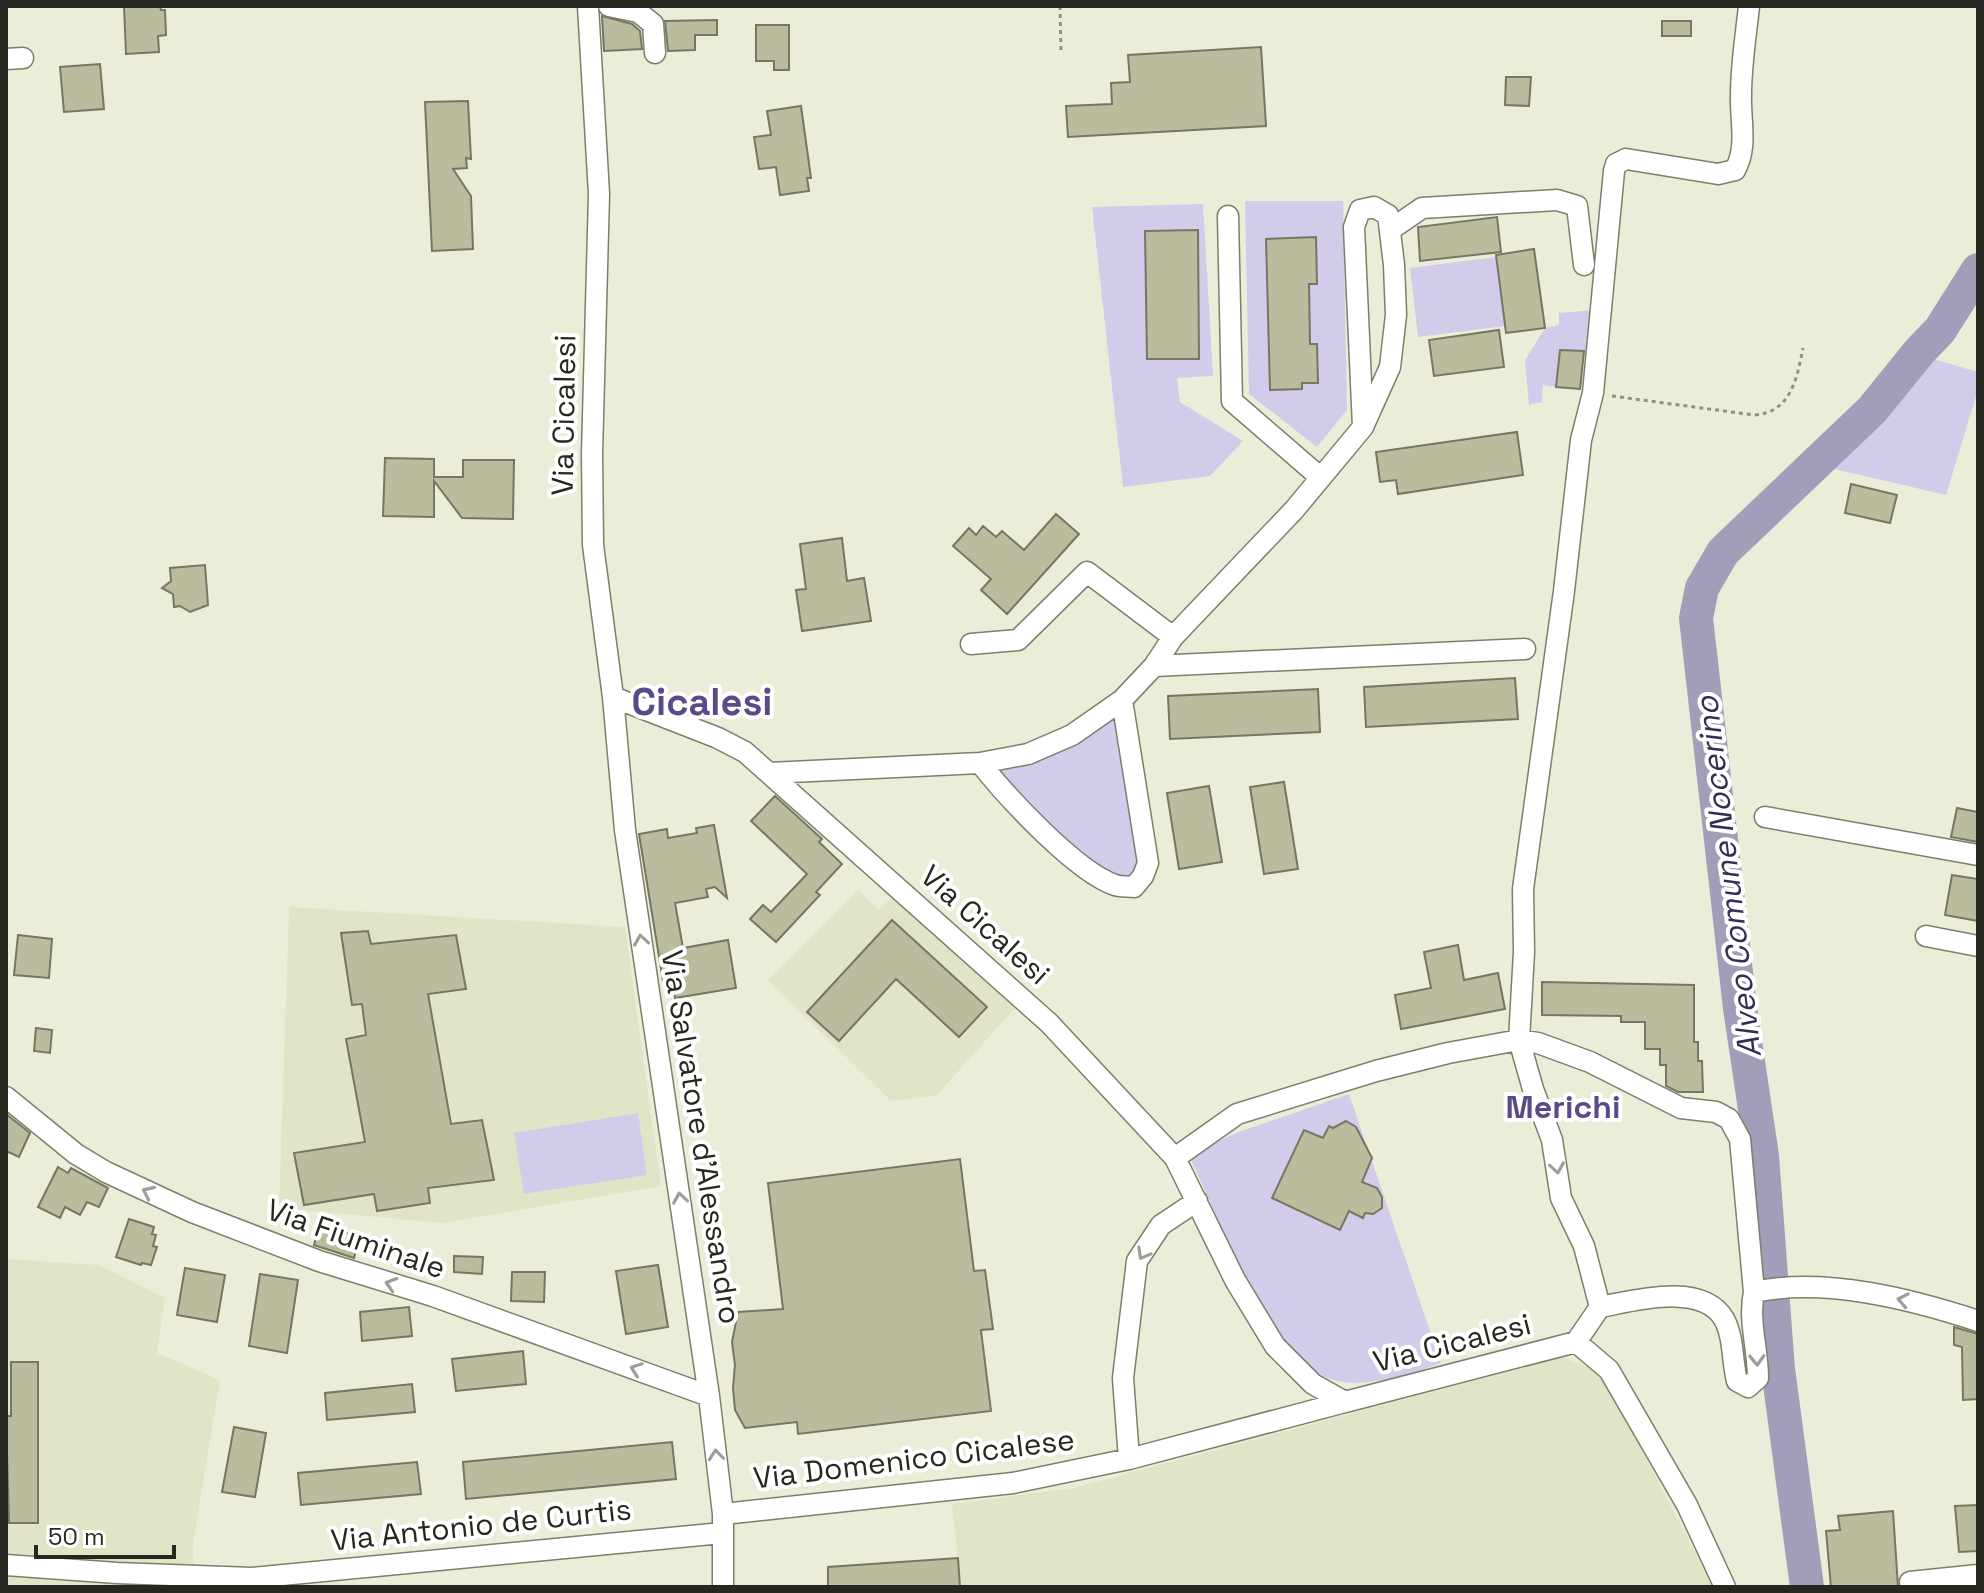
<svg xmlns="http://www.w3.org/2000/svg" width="1984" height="1593" viewBox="0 0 1984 1593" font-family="'Space Grotesk',sans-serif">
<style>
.built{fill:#e2e4c7}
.green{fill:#d2ccea}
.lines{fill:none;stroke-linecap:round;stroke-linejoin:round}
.river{stroke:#a39dba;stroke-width:34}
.building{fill:#babc9d;stroke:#757663;stroke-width:2}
.minor-casing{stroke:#7d7e6b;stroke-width:23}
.path{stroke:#909182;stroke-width:3;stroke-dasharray:4 4;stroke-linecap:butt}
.minor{stroke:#fff;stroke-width:20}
.oneway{stroke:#9d9e9a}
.labels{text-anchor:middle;stroke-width:8;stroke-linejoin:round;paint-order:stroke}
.street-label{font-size:30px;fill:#26271f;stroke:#fff}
.water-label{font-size:32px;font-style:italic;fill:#372c55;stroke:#fff}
.neighbourhood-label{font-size:32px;font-weight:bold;fill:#5b4a89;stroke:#fff}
.district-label{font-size:38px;font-weight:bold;fill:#5b4a89;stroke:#fff}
</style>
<rect width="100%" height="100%" fill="#ecedd8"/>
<path class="built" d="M858,890L879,910L892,897L1015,1008L936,1096L891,1101L768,980Z
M289,907L625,927L661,1186L442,1223L279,1208Z
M6,1259L99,1265L165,1298L157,1353L220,1380L193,1545L194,1587H6Z
M1562,1357L1602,1373L1713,1587H961L952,1504L1073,1488Z"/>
<path class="green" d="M1245,201H1343L1347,410L1317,447L1249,394Z
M1203,204L1213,376L1177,378L1180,402L1243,441L1210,476L1123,487L1092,207Z
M1496,257L1505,326L1418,337L1410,268Z
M1594,310L1589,352L1560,350L1556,387L1543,385L1542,402L1529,405L1525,360L1545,328L1559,325V313Z
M1930,358L1978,372V390L1946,495L1826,467Z
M1116,718L1139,869L1131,875L1118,878C1072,849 1035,810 997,771L1032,764L1055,754Z
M1349,1094L1441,1363C1413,1374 1363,1389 1333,1380C1270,1362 1217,1212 1189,1156L1236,1133Z
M638,1113L647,1175L524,1194L514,1133Z"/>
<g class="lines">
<path class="river" d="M1807,1587L1778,1369L1762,1156L1740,1008L1696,618L1702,588L1723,552L1872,410L1919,352L1940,330L1978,270"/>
</g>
<path class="building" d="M124,6H160L161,10H165L166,35L158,36L159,52L126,54Z
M602,16L632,24L640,31L642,49L604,51Z
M717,20V35H695V50L668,51L665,21Z
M1662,21H1691V36H1662Z
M756,25H789V70H774V61H756Z
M1261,47L1266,126L1068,137L1066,106L1112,104L1111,83L1130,82L1128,55Z
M100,64L104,109L64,112L60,67Z
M1506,77H1531L1529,106L1505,105Z
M468,101L471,159L466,158L467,168L453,169L471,196L473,249L432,251L425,102Z
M801,106L811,178H807L809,191L780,195L776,167L759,169L754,137L771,135L767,111Z
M1497,217L1501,252L1420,261L1418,227Z
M1198,230L1199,359H1147L1145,231Z
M1316,237L1317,284H1309L1310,344H1317L1318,383H1302V389L1270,390L1266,239Z
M1534,249L1545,328L1506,333L1496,255Z
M1499,330L1504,367L1434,376L1429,340Z
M1560,350L1584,351L1580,389L1556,387Z
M1517,432L1523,475L1398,494L1396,480L1380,482L1376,452Z
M385,458L434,459V477H463V460H514L513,519L462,518L434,481V517L383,516Z
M1851,484L1897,495L1890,523L1845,513Z
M1056,514L1079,534L1007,614L981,590L991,579L953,546L969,528L976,535L983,526L996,537L1002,531L1024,550Z
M842,538L847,581L864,578L871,621L802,631L796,590L806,589L800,544Z
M205,565L208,605L190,612L180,606L174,607L173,594L162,588L171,581L170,568Z
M1515,678L1518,719L1366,727L1364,687Z
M1318,689L1320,732L1170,739L1168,696Z
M1284,782L1298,869L1264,874L1250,787Z
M1209,786L1222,862L1179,869L1167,793Z
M775,796L822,839L819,842L842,864L816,892L820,895L776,942L750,919L763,905L771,912L807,874L751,821Z
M1957,808L1978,812V842L1951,837Z
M714,825L727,898L715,887L706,889L708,897L675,903L683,948L728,940L736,988L675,998L672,979L663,981L639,834L667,829L668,838L697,833L696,828Z
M1952,875L1978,879V921L1945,915Z
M892,920L987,1007L959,1037L896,979L839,1041L807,1012Z
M368,931L371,944L456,935L466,989L428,994L451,1124L482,1120L494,1180L428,1188L430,1203L377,1211L374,1194L304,1205L294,1153L365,1142L346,1039L366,1035L362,1004L352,1005L341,933Z
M18,935L52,939L49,978L14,975Z
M1458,945L1464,980L1498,973L1505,1009L1401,1029L1395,995L1431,988L1424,952Z
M1542,982L1694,985V1042H1698V1061H1702L1703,1092H1678L1666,1086V1065H1660V1049H1645V1022H1621V1016L1542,1015Z
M36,1028L52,1030L50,1053L34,1051Z
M6,1114L30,1133L19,1157L6,1151Z
M1346,1121L1356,1127L1372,1158L1362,1182L1377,1188L1382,1197V1208L1373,1214L1365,1213L1363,1218L1349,1211L1340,1230L1272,1198L1304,1130L1323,1138L1329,1126L1333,1128Z
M960,1159L974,1271L985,1270L993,1329L981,1330L991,1411L798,1434L797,1422L745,1428L735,1410L733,1388L735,1365L732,1342L738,1312L783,1309L768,1183Z
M58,1167L68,1173L71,1168L108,1188L99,1207L87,1202L80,1215L65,1207L60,1218L38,1207Z
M129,1219L154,1227L152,1234L156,1235L153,1246L157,1247L151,1265L142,1263L141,1265L116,1257Z
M319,1226L360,1236L354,1258L314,1245Z
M454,1256L483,1257L482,1274L454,1272Z
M658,1265L668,1327L626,1334L616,1271Z
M185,1268L225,1275L217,1322L177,1315Z
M512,1272H545L544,1302L511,1301Z
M260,1274L298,1280L287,1353L249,1346Z
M409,1307L412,1336L362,1341L360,1312Z
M1954,1327L1978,1334V1399L1963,1400L1962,1347L1954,1345Z
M523,1351L526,1384L456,1391L452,1359Z
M11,1362H38V1523H9L6,1416H11Z
M412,1384L415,1412L327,1420L325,1393Z
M234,1427L266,1433L255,1497L222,1492Z
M672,1442L676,1479L466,1499L463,1462Z
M417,1462L421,1494L301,1505L298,1473Z
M1978,1505V1551L1959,1552L1955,1506Z
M1893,1511L1898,1587H1831L1826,1531L1840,1530L1838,1516Z
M958,1558L960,1587H828V1567Z"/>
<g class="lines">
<g class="minor-casing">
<path id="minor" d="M588,6L599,194L592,454L593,545L613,697L718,738L745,752L1049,1023L1175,1158L1235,1280L1275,1346L1313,1384L1345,1402L1576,1342L1609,1370L1687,1505L1725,1587
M609,6L638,12L653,24L655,53
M6,59L23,58
M1228,216L1232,401L1321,478
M1390,230L1422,208L1557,200L1577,206L1584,265
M971,644L1018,640L1087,572L1173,637
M1154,666L1525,649
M613,697L625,830L709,1396L723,1514V1587
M980,763C1006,796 1076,872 1115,885C1120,887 1128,886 1134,887L1143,876L1148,863L1122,700
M769,773L980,763L1028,754L1072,735L1122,700L1154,666L1173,637L1294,510L1363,427L1390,367L1396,315L1394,265L1388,215L1374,207L1360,210L1354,227L1363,427
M1765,817L1978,855
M1926,936L1978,946
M6,1097L76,1154L106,1172L192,1212L319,1261L433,1296L709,1396
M1175,1158L1237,1114L1376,1071L1448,1053L1519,1040L1538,1043L1590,1062L1681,1108L1716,1112L1729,1119L1740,1139L1754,1292
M1600,1307C1633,1301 1702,1281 1724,1319C1734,1337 1732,1362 1737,1381L1748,1387L1758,1378C1758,1349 1748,1320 1754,1292C1825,1277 1911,1299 1978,1321
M1576,1342L1600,1307L1584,1246L1561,1198L1552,1140L1533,1089L1519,1040L1524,952L1523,889L1564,591L1581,440L1593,393L1614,171L1616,164L1626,159L1718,174L1735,170C1748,147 1740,120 1741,95C1741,65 1746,35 1749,6
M1129,1459L1123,1378L1137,1261L1161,1225L1197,1201
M723,1514L1013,1483L1129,1459L1345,1402
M6,1565L117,1573L252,1578L722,1533
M1911,1587L1910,1582L1978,1575"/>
</g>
<path class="path" d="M1060,6L1061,51
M1612,396L1754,415C1791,413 1797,378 1803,348"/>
<use href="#minor" class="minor"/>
</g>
<defs><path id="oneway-chevron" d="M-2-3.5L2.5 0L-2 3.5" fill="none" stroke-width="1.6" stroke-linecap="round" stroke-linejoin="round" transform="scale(2)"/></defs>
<g class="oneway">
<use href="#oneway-chevron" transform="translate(641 940) rotate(-99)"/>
<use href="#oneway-chevron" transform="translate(1557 1168) rotate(81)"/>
<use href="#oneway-chevron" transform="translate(148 1192) rotate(-155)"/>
<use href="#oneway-chevron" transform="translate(680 1198) rotate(-99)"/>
<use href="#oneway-chevron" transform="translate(1143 1254) rotate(119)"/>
<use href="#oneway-chevron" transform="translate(391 1284) rotate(-163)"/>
<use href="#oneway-chevron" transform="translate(1903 1300) rotate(-169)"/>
<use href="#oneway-chevron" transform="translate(1757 1360) rotate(88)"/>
<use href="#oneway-chevron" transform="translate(636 1369) rotate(-160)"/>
<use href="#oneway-chevron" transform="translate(716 1455) rotate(-96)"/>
</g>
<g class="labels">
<g class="street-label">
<text transform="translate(564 415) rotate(-89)" y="10">Via Cicalesi</text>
<text transform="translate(985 925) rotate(42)" y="10">Via Cicalesi</text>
<text transform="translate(701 1137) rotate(81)" y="10">Via Salvatore d'Alessandro</text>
<text transform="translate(356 1239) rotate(19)" y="10">Via Fiuminale</text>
<text transform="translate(1452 1343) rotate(-14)" y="10">Via Cicalesi</text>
<text transform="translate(914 1459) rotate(-7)" y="10">Via Domenico Cicalese</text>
<text transform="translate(481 1525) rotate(-6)" y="10">Via Antonio de Curtis</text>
</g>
<g class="water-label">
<text transform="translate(1728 877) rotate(-97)" y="11">Alveo Comune Nocerino</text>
</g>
<g class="neighbourhood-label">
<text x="1563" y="1118">Merichi</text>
</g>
<g class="district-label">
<text x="702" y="715">Cicalesi</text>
</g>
</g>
<rect width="1984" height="1593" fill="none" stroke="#26271f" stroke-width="16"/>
<path d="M36 1545v12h138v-12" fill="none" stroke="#26271f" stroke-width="4"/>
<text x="48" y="1545" font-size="24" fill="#26271f" stroke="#ffffff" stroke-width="6" paint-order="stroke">50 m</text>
</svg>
